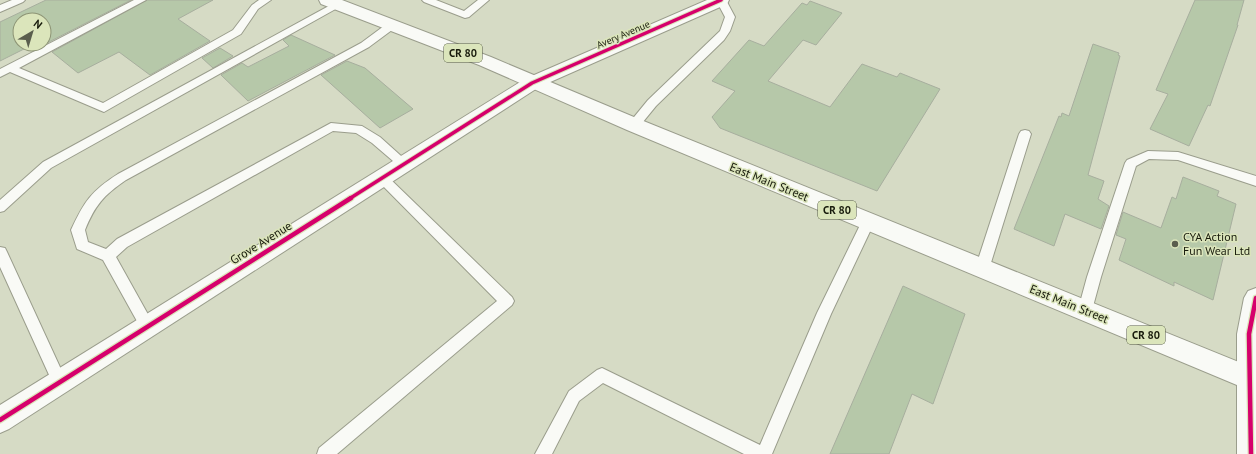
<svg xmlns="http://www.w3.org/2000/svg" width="1256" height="454" viewBox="0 0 1256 454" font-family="'PT Sans',sans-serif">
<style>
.building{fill:#b6c8a9;stroke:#a7ae9e}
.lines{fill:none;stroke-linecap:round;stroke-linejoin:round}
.lane-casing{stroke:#9a9d8c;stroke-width:2}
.street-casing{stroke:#9a9d8c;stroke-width:2}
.secondary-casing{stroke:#9a9d8c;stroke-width:2}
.primary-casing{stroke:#9a9d8c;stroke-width:2}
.lane{fill:#f9faf6;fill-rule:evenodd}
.street{fill:#f9faf6;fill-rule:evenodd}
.secondary{fill:#f9faf6;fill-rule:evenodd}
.primary{fill:#f9faf6;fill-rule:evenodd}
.cycleway-far1-casing{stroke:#dbe5bb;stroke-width:5.5}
.cycleway-casing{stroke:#dbe5bb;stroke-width:7}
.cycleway-far1{stroke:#d6006c;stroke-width:3.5}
.cycleway{stroke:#d6006c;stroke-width:4.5}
.poi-dot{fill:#5a5e4d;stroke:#dbe5bb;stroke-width:1.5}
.labels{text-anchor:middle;stroke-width:3;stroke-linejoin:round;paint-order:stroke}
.far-street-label{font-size:10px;fill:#181b0c;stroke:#dbe5bb}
.shield{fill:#dbe5bb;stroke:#525840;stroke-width:1}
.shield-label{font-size:11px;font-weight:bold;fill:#181b0c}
.street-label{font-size:12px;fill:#181b0c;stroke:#dbe5bb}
.poi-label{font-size:12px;fill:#181b0c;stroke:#dbe5bb;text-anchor:start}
</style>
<rect width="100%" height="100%" fill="#d6dbc5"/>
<path class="building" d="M46,0H131L43,45L41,44H44V20H20V44H34L0,61V22Z
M147,0H213L178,19L210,41L150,75L119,52L78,73L52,52Z
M1195,0H1244L1237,25H1238L1210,106L1208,105L1189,146L1150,129L1168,94L1156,90Z
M810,1L842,13L816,45L803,40L768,81L830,107L862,64L897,77L900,73L940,89L877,191L720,128L712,117L735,91L712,81L749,40L764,46L802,3L807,5Z
M291,35L335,55L248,101L221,75L242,63L248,67L289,46L283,40Z
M1093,44L1119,53L1118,55L1120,56L1088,175L1104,181L1098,199L1109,206L1101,229L1065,214L1054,246L1014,229L1059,116L1061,117L1062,113L1069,116Z
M220,48L233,56L213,68L202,58Z
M347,61L365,68L413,109L380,128L321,75Z
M1183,177L1219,191L1217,196L1236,204L1213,300L1174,282V286L1119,260L1126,239L1116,235L1123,212L1161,228L1172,197L1176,199Z
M903,286L965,314L933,404L912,394L889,454H830Z"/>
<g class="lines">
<g class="lane-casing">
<path id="lane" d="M12,0H25L23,2L0,12V5Z
M134,0H146L19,68L103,103L233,30L252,5L259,0H271L258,9L241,34L104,112L10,72L0,77V69Z
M422,0H436L464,11L478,0H489L469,17L465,18L424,2Z
M716,0H726L735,17L730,31L724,40L656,106L638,128H630L628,125L630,122L648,100L720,31L725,17Z
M338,1L341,2L343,4L341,6L51,168L4,211L0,212V200L43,162Z
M392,22L396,23L397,25L396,27L369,47L126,180C104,195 95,205 85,230L88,242L106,249L117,239L331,123L362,126L380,137L410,164L408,167L404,168L400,167L372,143L356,133L333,131L127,247L116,257L155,327L153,332L148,333L143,332L103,260L77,249L71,230C84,202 91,191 118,174L361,43L388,23Z
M1025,130L1029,131L1031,134L989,269L987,273L982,275L977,273L975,269L1019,134L1021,131Z
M1148,151L1178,152L1256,176V186L1178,160L1149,159L1136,166L1101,277L1092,310L1090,314L1085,316L1080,314L1078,310L1087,277L1125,163L1127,160Z
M382,173L386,175L512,297L514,301L512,305L337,454H317L319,448L497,301L378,181L376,178L378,175Z
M868,218L873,219L874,223L831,314L772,454H744L603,383L579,401L552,454H535L569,391L597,370L602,368L760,445L817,313L863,219Z
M0,247L5,248L7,252L65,378L68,383L65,388L60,390L55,388L0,267Z"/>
</g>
<g class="street-casing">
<path id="street" d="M707,0H729L727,4L539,87L532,89L525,87L523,83L525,79Z
M1256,288V454H1237V334L1244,298L1248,291Z"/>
</g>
<g class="secondary-casing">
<path id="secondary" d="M532,77L539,79L541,83L539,87L9,429L0,433V405L525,79Z"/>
</g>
<g class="primary-casing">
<path id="primary" d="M319,0H342L491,57L641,120L1256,369V393L627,130L479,65L321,4Z"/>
</g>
<use href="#lane" class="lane"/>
<use href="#street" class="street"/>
<use href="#secondary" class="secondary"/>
<use href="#primary" class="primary"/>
<g class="cycleway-far1-casing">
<path id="cycleway-far1" d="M349,199L532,83L721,0"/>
</g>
<g class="cycleway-casing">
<path id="cycleway" d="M0,420L351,198
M1251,454L1249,334L1256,298"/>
</g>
<use href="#cycleway-far1" class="cycleway-far1"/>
<use href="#cycleway" class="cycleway"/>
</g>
<circle class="poi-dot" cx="1175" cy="244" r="4"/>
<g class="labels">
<g class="far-street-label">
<text transform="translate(623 34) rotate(-23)" y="4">Avery Avenue</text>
</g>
<g class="shield">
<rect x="444" y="44" width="38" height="18" rx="3"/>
<rect x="818" y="201" width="38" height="18" rx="3"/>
<rect x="1127" y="326" width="38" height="18" rx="3"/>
</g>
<g class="shield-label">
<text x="463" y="57">CR 80</text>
<text x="837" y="214">CR 80</text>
<text x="1146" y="339">CR 80</text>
</g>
<g class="street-label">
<text transform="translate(769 182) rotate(22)" y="4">East Main Street</text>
<text transform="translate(261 243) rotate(-32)" y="4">Grove Avenue</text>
<text transform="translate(1069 304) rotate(22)" y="4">East Main Street</text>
</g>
<g class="poi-label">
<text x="1183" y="241">CYA Action<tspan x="1183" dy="14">Fun Wear Ltd</tspan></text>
</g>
</g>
<g transform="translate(32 32) rotate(38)"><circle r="19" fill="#dbe5bb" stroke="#8d9475"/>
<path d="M0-3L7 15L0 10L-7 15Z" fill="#5a5e4d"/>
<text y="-6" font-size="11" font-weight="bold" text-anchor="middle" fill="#181b0c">N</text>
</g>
</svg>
